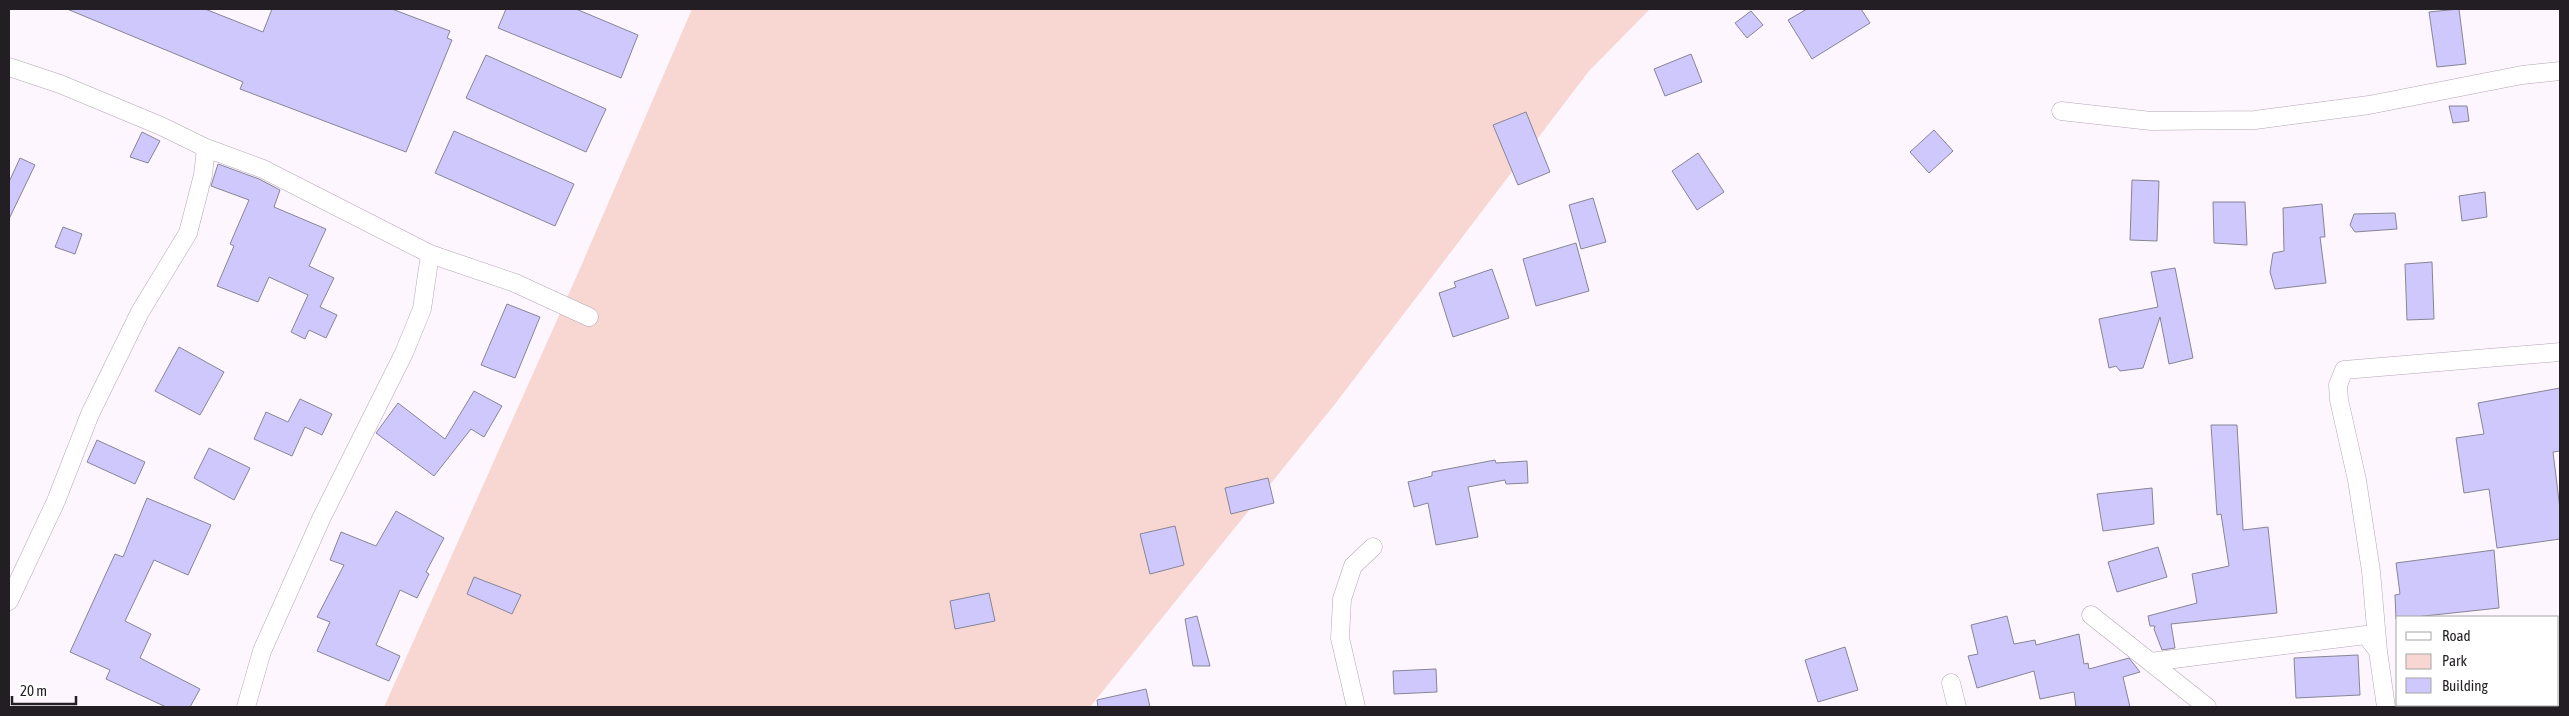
<svg xmlns="http://www.w3.org/2000/svg" width="2569" height="716" viewBox="0 0 2569 716" font-family="'Asap Condensed',sans-serif">
<style>
.green{fill:#f8d7d2}
.building{fill:#cfc8fc;stroke:#878595}
.lines{fill:none;stroke-linecap:round;stroke-linejoin:round}
.minor-casing{stroke:#b3a7b5;stroke-width:19}
.minor{stroke:#fff;stroke-width:18}
</style>
<rect width="100%" height="100%" fill="#fef6ff"/>
<path class="green" d="M692,9H1650L1589,71L1335,404L1090,707H384L578,273Z"/>
<path class="building" d="M67,9H205L263,32L272,9H392L450,31L447,38L452,40L406,152L240,89L243,82Z
M506,9H576L638,35L621,78L498,28Z
M1807,9H1861L1870,23L1812,59L1788,20Z
M2459,9L2466,64L2437,67L2429,12Z
M1751,11L1763,25L1747,38L1735,23Z
M1691,54L1702,82L1665,96L1654,69Z
M486,55L606,109L586,152L466,98Z
M2449,106H2467L2469,121L2453,123Z
M1526,112L1550,172L1518,185L1493,125Z
M1934,130L1953,151L1929,173L1910,152Z
M454,131L574,184L555,226L435,173Z
M142,132L160,141L148,163L130,157Z
M1698,153L1724,192L1697,210L1672,171Z
M20,158L35,165L9,219V182Z
M218,164L259,179L280,190L274,207L326,229L309,266L334,278L320,307L337,315L326,338L309,330L305,339L291,332L308,295L269,277L258,302L217,286L234,246L230,244L249,200L211,186Z
M2132,180L2159,181L2157,241L2130,240Z
M2485,192L2487,217L2462,221L2459,196Z
M1593,198L1606,242L1581,249L1569,205Z
M2213,202H2245L2247,245L2214,243Z
M2322,204L2325,237H2320L2326,283L2275,289L2270,272L2273,253L2284,251L2283,208Z
M2395,213L2397,229L2355,232L2350,225L2354,214Z
M63,227L82,234L75,254L55,247Z
M1576,243L1589,291L1536,306L1523,259Z
M2432,262L2434,319L2407,320L2405,264Z
M2175,268L2193,358L2169,364L2160,317L2143,368L2120,371L2116,366L2109,368L2099,319L2158,307L2151,272Z
M1492,269L1509,318L1453,337L1439,293L1456,287L1454,282Z
M507,304L540,317L515,378L481,365Z
M179,347L224,372L200,415L155,391Z
M2560,388V451L2553,452L2560,509V539L2497,548L2489,489L2464,493L2456,438L2484,434L2478,403Z
M474,391L502,406L484,437L471,429L434,476L376,433L398,403L445,439Z
M300,399L332,414L322,435L305,427L292,456L254,439L266,412L288,422Z
M2211,425H2237L2243,530L2268,527L2277,613L2171,624L2175,648L2162,650L2154,629L2155,626H2150L2148,616L2197,603L2192,574L2229,566L2221,514L2217,515Z
M97,440L145,462L135,484L87,462Z
M209,448L250,468L234,500L194,478Z
M1495,460L1496,463L1527,461L1528,483L1506,484L1505,480L1468,487L1478,537L1436,545L1428,503L1414,507L1408,482L1432,476V472Z
M1268,478L1274,503L1231,514L1225,488Z
M2152,488L2154,524L2103,531L2097,494Z
M147,498L211,525L188,575L154,560L125,621L151,634L140,658L200,689L190,707H166L106,679L110,670L70,652L115,554L123,557Z
M396,511L444,538L426,572L429,574L417,598L400,590L376,645L400,656L389,681L317,651L330,622L317,617L344,565L330,560L341,532L376,546Z
M1175,526L1184,565L1150,574L1140,534Z
M2158,547L2167,577L2117,592L2108,562Z
M2494,550L2499,608L2396,619L2395,595L2400,594L2396,563Z
M474,577L521,595L512,614L467,594Z
M989,593L995,621L955,629L950,601Z
M1197,616L1210,666H1193L1185,619Z
M2007,616L2014,644L2035,640L2036,645L2079,634L2084,664L2088,663L2089,669L2129,658L2140,672L2123,677L2130,707H2076L2074,692L2040,699L2034,671L1977,688L1968,656L1978,654L1971,625Z
M1845,647L1858,690L1818,702L1805,660Z
M2358,655L2360,695L2296,698L2294,658Z
M1436,669L1437,692L1394,694L1393,671Z
M1146,689L1150,707H1098L1097,700Z"/>
<g class="lines">
<g class="minor-casing">
<path id="minor" d="M9,67L60,84L161,126L206,148L263,169L430,254L515,283L589,317
M2061,111L2151,121L2255,120L2369,105L2522,75L2560,71
M9,601L56,501L90,414L140,312L188,233L203,175L206,148
M2091,615L2207,707
M2378,651L2371,571L2357,480L2339,400L2338,385L2344,370L2560,352
M2150,662L2366,635L2378,651L2386,707
M1951,683L1957,707
M246,707L262,651L321,519L404,353L422,309L430,254
M1356,707L1340,638L1342,599L1353,566L1373,547"/>
</g>
<use href="#minor" class="minor"/>
</g>
<rect width="2569" height="716" fill="none" stroke="#231e23" stroke-width="20"/>
<rect x="2396" y="616" width="162" height="90" fill="#ffffff" stroke="#a7a5a7"/>
<rect x="2406" y="632" width="25" height="8" fill="#ffffff" stroke="#a7a5a7"/>
<text x="2442" y="641" font-size="15" fill="#231e23">Road</text>
<rect x="2406" y="654" width="25" height="15" fill="#f8d7d2" stroke="#a7a5a7"/>
<text x="2442" y="666" font-size="15" fill="#231e23">Park</text>
<rect x="2406" y="678" width="25" height="15" fill="#cfc8fc" stroke="#a7a5a7"/>
<text x="2442" y="691" font-size="15" fill="#231e23">Building</text>
<path d="M12 696v8h64v-8" fill="none" stroke="#231e23" stroke-width="2.5"/>
<text x="20" y="696" font-size="15" fill="#231e23" stroke="#ffffff" stroke-width="4" paint-order="stroke">20 m</text>
</svg>
